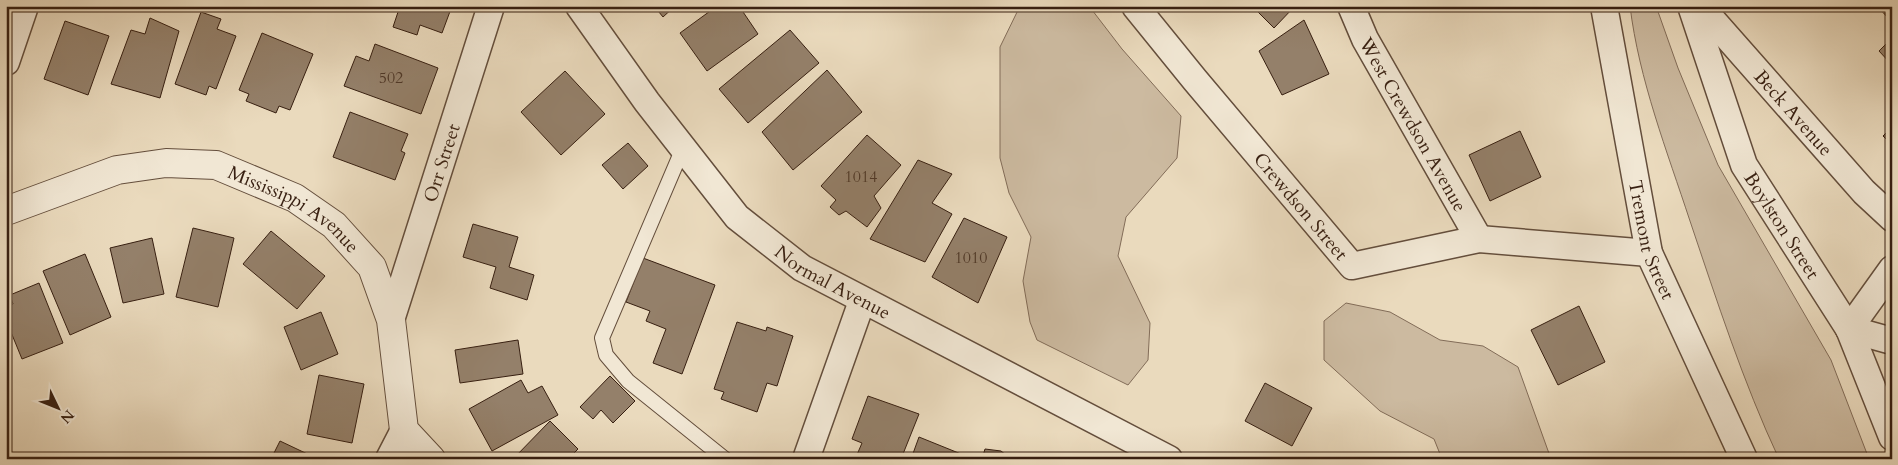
<svg xmlns="http://www.w3.org/2000/svg" width="1898" height="465" viewBox="0 0 1898 465" font-family="Cardo,serif">
<style>
.green{fill:#ccbaa0;stroke:#826c58}
.building{fill:#94806a;stroke:#371f11}
.lines{fill:none;stroke-linecap:round;stroke-linejoin:round}
.service-casing{stroke:#644e3c;stroke-width:16}
.minor-casing{stroke:#644e3c;stroke-width:29}
.tertiary-casing{stroke:#644e3c;stroke-width:30}
.service{stroke:#f1e7d4;stroke-width:14}
.minor{stroke:#f1e7d4;stroke-width:26}
.tertiary{stroke:#f1e7d4;stroke-width:28}
.labels{text-anchor:middle;stroke-width:4.5;stroke-linejoin:round;paint-order:stroke}
.number-label{font-size:16px;fill:#4e3727}
.street-label{font-size:19px;fill:#371f11;stroke:#f1e7d4}
</style>
<rect width="100%" height="100%" fill="#eadabd"/>
<filter id="stains"><feTurbulence type="fractalNoise" baseFrequency=".004" numOctaves="4"/><feColorMatrix values="0 0 0 0 .2 0 0 0 0 .09 0 0 0 0 .02 0 0 0 .5 -.17"/></filter>
<radialGradient id="worn" r=".72"><stop offset=".6" stop-color="#630" stop-opacity="0"/><stop offset="1" stop-color="#630" stop-opacity=".3"/></radialGradient>
<path class="green" d="M1020,6H1089L1122,49L1181,116L1177,158L1126,217L1118,256L1150,323L1148,360L1128,385L1037,340L1030,322L1023,281L1031,237L1009,193L1000,158V47Z
M1630,6H1656L1678,68L1718,165L1831,360L1869,459H1779C1743,382 1717,301 1690,221C1667,151 1639,80 1630,6Z
M1346,303L1390,312L1440,340L1483,346L1518,367L1551,459H1442L1434,439L1380,411L1324,360V321Z"/>
<path class="building" d="M400,6H452L442,33L420,25L417,35L393,27Z
M654,6H675L663,17Z
M717,6H739L758,34L707,71L680,33Z
M1252,6H1295L1274,28Z
M1877,6H1892V19L1890,20Z
M201,12L221,19L217,29L236,36L216,89L209,86L206,95L175,84Z
M150,18L179,31L160,98L111,84L131,30L145,34Z
M1304,20L1329,74L1282,95L1259,51Z
M65,21L109,36L88,95L44,79Z
M790,30L819,63L748,123L719,89Z
M262,33L313,54L290,110L279,106L276,113L246,101L249,94L239,90Z
M1892,38V65L1879,51Z
M375,44L438,68L421,114L344,86L356,56L369,61Z
M827,70L862,112L793,170L762,132Z
M565,71L605,114L561,155L521,112Z
M350,112L408,134L401,151L405,153L395,180L333,157Z
M1892,127V145L1883,136Z
M1520,131L1541,177L1490,201L1469,155Z
M867,135L901,165L874,196L881,208L867,227L846,211L839,215L830,207L836,200L821,186Z
M628,143L648,166L623,189L602,165Z
M918,160L952,174L932,203L952,214L925,262L870,239Z
M964,218L1007,237L978,303L932,277Z
M473,224L518,237L509,267L534,275L527,300L490,288L496,267L463,257Z
M193,228L234,238L218,307L176,297Z
M271,231L325,276L297,309L243,264Z
M152,238L164,294L123,303L110,248Z
M85,254L111,317L70,335L43,271Z
M643,258L715,285L682,374L653,363L666,329L646,321L650,311L626,302Z
M39,283L63,343L22,359L6,320V307L13,304L10,295Z
M1579,306L1605,362L1558,385L1531,330Z
M321,312L338,354L301,370L284,327Z
M737,322L766,331L767,327L793,336L777,386L767,383L757,412L721,399L724,392L714,389Z
M518,340L523,374L460,383L455,350Z
M319,375L364,384L352,443L307,434Z
M610,376L635,401L613,423L601,410L593,419L580,407Z
M521,380L528,393L542,386L558,415L492,451L469,409Z
M1265,383L1312,408L1292,446L1245,421Z
M868,396L919,414L901,459H860L856,457L862,443L852,439Z
M550,421L578,449L568,459H513Z
M919,437L966,456L965,459H911Z
M280,441L318,459H271Z
M985,449L1001,451L1011,459H982Z"/>
<g class="lines">
<g class="service-casing">
<path id="service" d="M683,148L602,338L606,355L628,381L725,459"/>
</g>
<g class="minor-casing">
<g id="minor">
<path id="s1" d="M579,6L647,102L737,217L802,268L1169,459"/>
<path id="s2" d="M1135,6L1195,80L1352,266L1479,239L1649,253"/>
<path id="s3" d="M1351,6L1365,39L1479,239"/>
<path id="s4" d="M1604,6L1649,253L1744,459"/>
<path id="s5" d="M1691,6L1744,165L1849,329L1892,437"/>
<path id="s6" d="M1700,6L1864,192L1892,218"/>
<path d="M6,62L25,6"/>
<path id="s7" d="M391,320L491,6"/>
<path d="M1849,329L1892,269"/>
<path d="M1849,329L1892,341"/>
<path d="M389,459L404,430"/>
<path d="M806,459L862,301"/>
</g>
</g>
<g class="tertiary-casing">
<g id="tertiary">
<path id="s8" d="M6,211L117,170L166,163L216,165L295,198L334,225L372,267L391,320L404,430L431,459"/>
</g>
</g>
<use href="#service" class="service"/>
<use href="#minor" class="minor"/>
<use href="#tertiary" class="tertiary"/>
</g>
<g class="labels">
<g class="number-label">
<text x="391" y="83">502</text>
<text x="861" y="182">1014</text>
<text x="971" y="263">1010</text>
</g>
<g class="street-label">
<text dy="7" stroke="none"><textPath href="#s6" startOffset="142">Beck Avenue</textPath></text>
<text dy="7" stroke="none"><textPath href="#s3" startOffset="134">West Crewdson Avenue</textPath></text>
<text dy="7" stroke="none"><textPath href="#s7" startOffset="165">Orr Street</textPath></text>
<text dy="7" stroke="none"><textPath href="#s2" startOffset="260">Crewdson Street</textPath></text>
<text dy="7" stroke="none"><textPath href="#s8" startOffset="308">Mississippi Avenue</textPath></text>
<text dy="7" stroke="none"><textPath href="#s5" startOffset="239">Boylston Street</textPath></text>
<text dy="7" stroke="none"><textPath href="#s4" startOffset="239">Tremont Street</textPath></text>
<text dy="7" stroke="none"><textPath href="#s1" startOffset="380">Normal Avenue</textPath></text>
</g>
</g>
<rect width="1898" height="465" fill="none" stroke="#eadabd" stroke-width="25"/>
<rect x="8" y="8" width="1883" height="450" fill="none" stroke="#371f11" stroke-width="2.5"/>
<rect x="12" y="12" width="1873" height="440" fill="none" stroke="#371f11"/>
<g transform="translate(58 408) rotate(133)" stroke="#f1e7d4" stroke-width="4" paint-order="stroke">
<path d="M0-4L9 19L0 12L-9 19Z" fill="#371f11"/>
<text y="-8" font-size="14" font-weight="bold" text-anchor="middle" fill="#371f11">N</text>
</g>
<rect width="100%" height="100%" filter="url(#stains)"/>
<rect width="100%" height="100%" fill="url(#worn)"/>
</svg>
